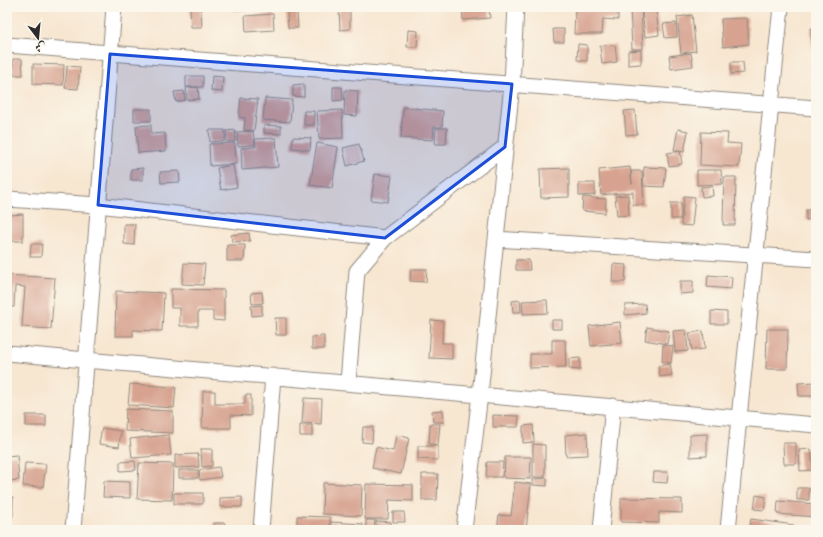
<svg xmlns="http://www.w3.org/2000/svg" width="823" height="537" viewBox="0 0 823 537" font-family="'IM FELL DW Pica',Amiri,serif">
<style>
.building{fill:#d7a28f}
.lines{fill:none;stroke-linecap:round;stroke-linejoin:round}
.minor-casing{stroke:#91887e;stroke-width:17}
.minor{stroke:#fff;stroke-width:15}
.marked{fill:#1d4ed8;fill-opacity:0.2;stroke:#1d4ed8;stroke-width:3;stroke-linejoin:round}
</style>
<rect width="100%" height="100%" fill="#fbf7ec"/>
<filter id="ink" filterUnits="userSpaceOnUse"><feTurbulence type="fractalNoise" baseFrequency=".025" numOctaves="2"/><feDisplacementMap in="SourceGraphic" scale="8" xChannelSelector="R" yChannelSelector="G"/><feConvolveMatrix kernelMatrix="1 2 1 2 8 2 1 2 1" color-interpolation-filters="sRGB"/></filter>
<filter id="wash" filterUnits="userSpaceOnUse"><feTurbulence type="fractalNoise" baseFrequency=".012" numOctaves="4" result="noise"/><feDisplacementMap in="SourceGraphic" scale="16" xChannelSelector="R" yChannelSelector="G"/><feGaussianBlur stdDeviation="0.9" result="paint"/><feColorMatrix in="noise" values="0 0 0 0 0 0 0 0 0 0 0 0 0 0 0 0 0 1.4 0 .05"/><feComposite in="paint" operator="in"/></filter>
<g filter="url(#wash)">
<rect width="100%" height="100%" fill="#f7e6d0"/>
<g id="blocks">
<path class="building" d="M190,7H201L202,27H191Z
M234,7H247V10H234Z
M339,7H350V29L340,30Z
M462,7H489L490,18L463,20Z
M594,7H618V20L603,19L602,34H574L575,9L594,10Z
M630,7H641L643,49H632Z
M686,7H696V10H685Z
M656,10L659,35L645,37L642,11Z
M287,12H297L298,28H288Z
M273,14L274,30L246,32L245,16Z
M692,15L696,51L681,53L677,17Z
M747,18L749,44L723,47L721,19Z
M676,23L677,37L665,38L663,24Z
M811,28H816V47L812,48Z
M553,29H564V42H554Z
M408,30L418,31L417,47H407Z
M578,44L587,45V61L577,60Z
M615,45L617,62L602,64L600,46Z
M641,50V64L628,65V51Z
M691,53L693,66L671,69L669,56Z
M13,59H22L23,75H13Z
M731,62H743L744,73L731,74Z
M33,64L64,65L63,85L33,84Z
M67,66L80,67L78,89L65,88Z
M186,76H203V87H186Z
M212,76L223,77L222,92L211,91Z
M304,84V97L293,96V85Z
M198,87L199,99L187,100L186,88Z
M333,87H342L343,100L333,101Z
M345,90L358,91L357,116L344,115Z
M184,91L185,100L176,102L174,92Z
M241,98L258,99L254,131L244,130L245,118L239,117Z
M265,98L292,100L290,122L263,120Z
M403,107L443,111L442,127H434L433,140L401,138Z
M134,109H151V121H134Z
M342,110L343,138L319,139L317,111Z
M635,110L637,134L626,135L624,111Z
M304,111H314V125H304Z
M151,125V134L165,133L166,151L138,153L136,126Z
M264,125L281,126V134L264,133Z
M436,128H447L446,144H435Z
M678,129L688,131L684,152L674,150Z
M209,130H225V141L210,142Z
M235,130L236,141L227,142L226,131Z
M253,131L255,145L238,146L237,132Z
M701,132L728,133L727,143L741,144L739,167L700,165Z
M293,137L311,138L310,150L292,148Z
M276,138L278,167L242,170L241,148L256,147L255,139Z
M235,143L236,164L210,166L209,144Z
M317,143L338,147L332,188L310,185Z
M359,144L364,161L347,166L343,148Z
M680,151L682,164L669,166L667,153Z
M233,165L237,187L221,190L217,168Z
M630,167L632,184L631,171H642L644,205H633V192L601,195L599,170Z
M644,167L666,168L664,187L643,186Z
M143,168V180H131V169Z
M569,168V197L541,198L540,169Z
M697,170H721L722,184L697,185Z
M179,171L180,182L161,183L160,172Z
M375,174L392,176L388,202L371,200Z
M724,177H736L735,225H723Z
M579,183H595V195L579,196Z
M712,186L713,196L702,197L701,187Z
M628,195L629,215L617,216L615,196Z
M684,196L695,197L692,226L681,225Z
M583,197L606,199L605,213L582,211Z
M671,203H681V219H671Z
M806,210H816V219L806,220Z
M7,214H10V215L23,214V241H11L10,225H7Z
M124,224H135L134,245L124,244Z
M249,233L250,241L232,242L231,235Z
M31,244H42L41,257H30Z
M227,245H245L244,261H227Z
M516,260H529L530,270H516Z
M184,263L205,264L203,285L182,284Z
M613,264L626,265L625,282H612Z
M411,269H427L426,282L410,281Z
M7,275L55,278L51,329L22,327L25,287L15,286L14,307H7Z
M708,275L732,277L731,289L707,287Z
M680,281H693V293L680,294Z
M171,289L224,290V321L213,320V311H198V326H180V308H171Z
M116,291L164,293L162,331L133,330V336H115Z
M262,292L263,303L252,304L251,293Z
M520,300L521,312H513L512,301Z
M547,300L548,313L523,314L522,301Z
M645,304L646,313L625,315V305Z
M262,305V315L252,316L251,306Z
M711,311L727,312V324H711Z
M275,318H286V335H276Z
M431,320L443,321L442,343H452V359L429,358Z
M552,320H562V329H552Z
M620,322L622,343L591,346L589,326Z
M647,327L669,331L667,344L645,340Z
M767,329H788L787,369H766Z
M686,330L688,351L675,352L673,331Z
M703,331L705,349L692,350L689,333Z
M324,336V349H312V337Z
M552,340H565L566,367L530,368V354H552Z
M663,345L673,346L671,363L662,362Z
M580,358V370L569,369V359Z
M670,364L672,375L660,377L658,366Z
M816,382V396H799L798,383Z
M130,384L176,387L174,408L128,405Z
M203,391H215V404H245V395H251V416L231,415V428H202Z
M304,398L322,399L321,424L302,423Z
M126,409L173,411V433L125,431Z
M443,410L444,422H433L432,411Z
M26,415H46V426H26Z
M493,415L519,416L518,427H493Z
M430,424H440L438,445L429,444Z
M300,425H312V436H300Z
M533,425L534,442L523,443V426Z
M363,427H373L372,443L362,442Z
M102,428L121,431L119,447L99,444Z
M587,433L588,455L566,456L565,435Z
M707,434V456L690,457V435Z
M169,435L171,455L132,458L130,439Z
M396,435L409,438L401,474L372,468L376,447L393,451Z
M783,443H796V464H784Z
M533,444L545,445V477H533Z
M418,446H438V460L418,459Z
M201,449H212V466L202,467Z
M811,449L813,470L800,471L799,450Z
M198,454L199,467L175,468V455Z
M17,455L19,480L7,481V456Z
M505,457H531L530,479L504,478Z
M135,461L136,470L120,471V462Z
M487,462H503L502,477H486Z
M25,463L46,464L43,487L23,486Z
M139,463L173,464L172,500L137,499Z
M219,467L221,477L200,480L199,470Z
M179,470H198V478H179Z
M654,472H668L667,483L653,482Z
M422,474H438L437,500H422Z
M547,478V486L533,485V479Z
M104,481L130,482V498L103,497Z
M515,482L531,484L526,530H497L499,515L511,516Z
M323,483L362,485L361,516L322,514Z
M366,484L413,485V501L389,500L388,519H365Z
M797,488H809V500H797Z
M174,493H203V504H174Z
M756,495L766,497L764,510L754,509Z
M7,497H13L12,518H7Z
M242,497V507H220V498Z
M621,498L682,499V513L659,512V523L621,522Z
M778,501L816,504V517L777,514Z
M393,512H404L405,522H393Z
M297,516L330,517V530H297Z
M751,519L794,525L793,530H749Z
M366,520H375L374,530H366Z
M376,521L391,522V530H376Z
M331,522L363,524L362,530H331Z
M214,523H225L224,530H214Z"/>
</g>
</g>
<g filter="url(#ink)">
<use href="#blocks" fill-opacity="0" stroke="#91887e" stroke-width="1"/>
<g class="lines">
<g class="minor-casing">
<path id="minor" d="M7,45L816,108
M7,199L98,205L385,238
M496,239L816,259
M7,353L816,425
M348,382L357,271L385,238L505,147
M73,530L114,7
M261,530L273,376
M464,530L480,394L512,84L516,7
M601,530L613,406
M728,530L739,418L781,7"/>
</g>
<use href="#minor" class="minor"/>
</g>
</g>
<path class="marked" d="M110,54L512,84L505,147L385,238L98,205Z"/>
<rect width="823" height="537" fill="none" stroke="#fbf7ec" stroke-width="24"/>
<g transform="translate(38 38) rotate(164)" stroke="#fbf7ec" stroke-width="3" paint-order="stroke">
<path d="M0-3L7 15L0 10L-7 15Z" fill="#2b2b2b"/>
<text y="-6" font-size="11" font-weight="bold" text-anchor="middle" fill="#2b2b2b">ش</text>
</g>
</svg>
